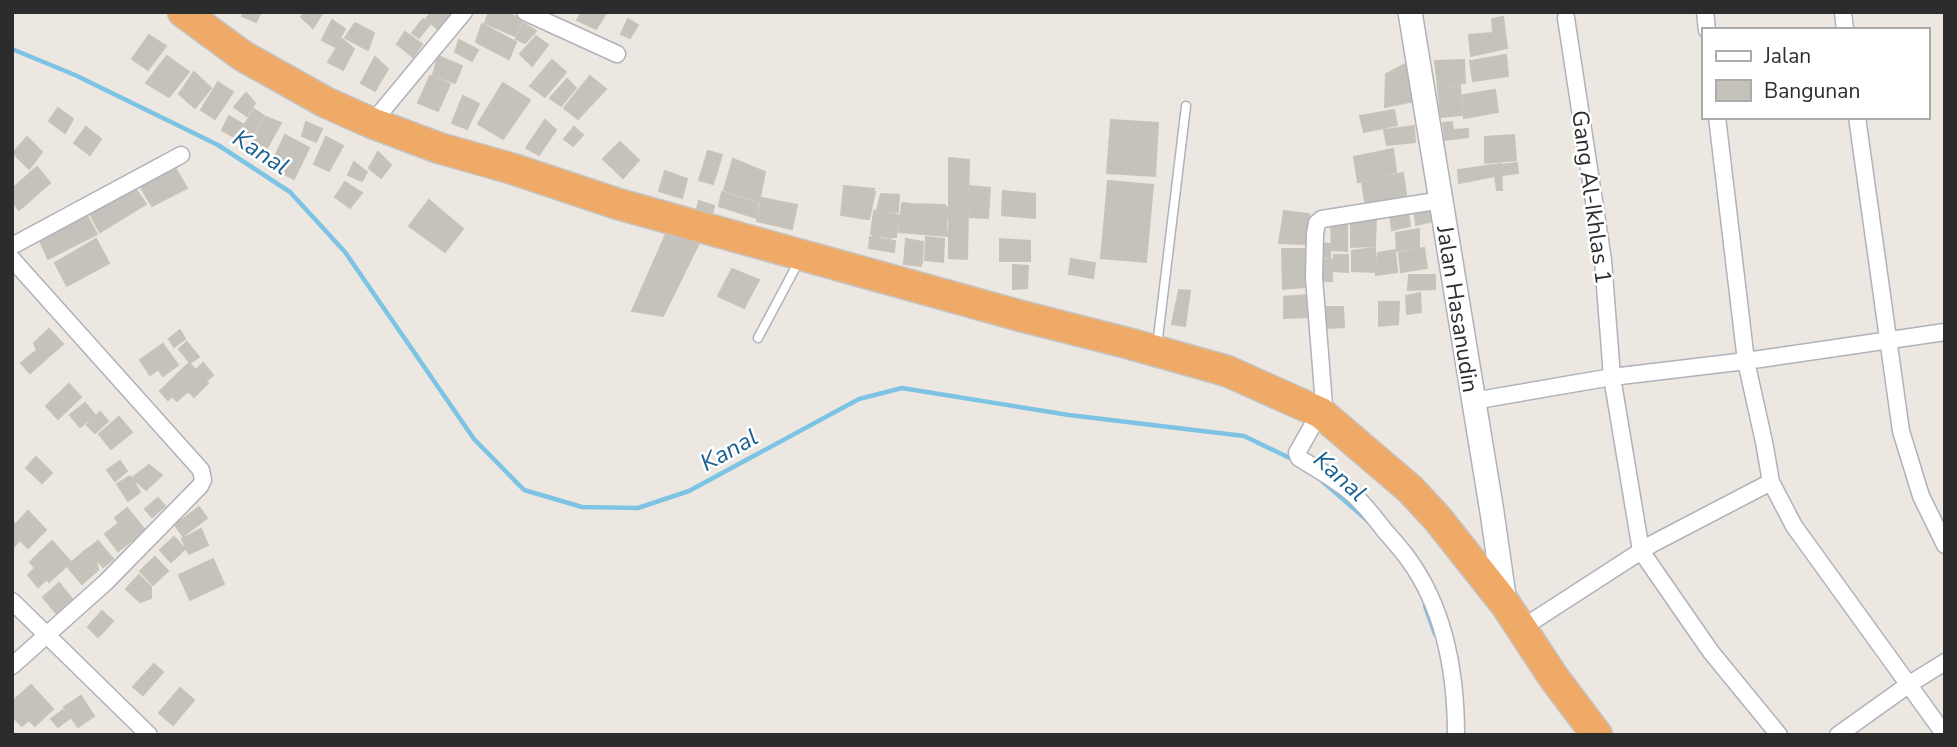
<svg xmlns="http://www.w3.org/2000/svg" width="1957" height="747" viewBox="0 0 1957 747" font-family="'Nunito Sans',sans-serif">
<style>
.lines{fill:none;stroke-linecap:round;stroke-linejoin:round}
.stream{stroke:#7dc3e4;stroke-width:4.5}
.building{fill:#c5c1bb;stroke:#c8c3b9;stroke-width:2}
.lane-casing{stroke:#b0b1bb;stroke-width:11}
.street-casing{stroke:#b0b1bb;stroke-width:19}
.secondary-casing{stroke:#b0b1bb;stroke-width:26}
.highway-casing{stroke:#c4c4c4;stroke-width:33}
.lane{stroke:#fff;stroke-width:8}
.street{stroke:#fff;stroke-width:16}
.secondary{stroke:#fff;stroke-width:23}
.highway{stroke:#f0aa67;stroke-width:30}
.labels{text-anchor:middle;stroke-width:5;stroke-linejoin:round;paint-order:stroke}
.street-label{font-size:23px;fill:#2c2c2c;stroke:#fff}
.water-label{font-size:24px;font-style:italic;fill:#1a6292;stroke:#fff}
</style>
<rect width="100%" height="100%" fill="#ece7e0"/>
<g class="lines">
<path class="stream" d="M12,49L75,75L218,145L290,192L345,252L474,439L524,490L582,507L638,508L689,491L859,399L902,388L1069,415L1244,436L1296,461
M1322,481L1368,521
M1425,606L1435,634"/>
</g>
<path class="building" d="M245,12H261L256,22L242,16Z
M305,12H323L313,28L301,17Z
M431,12H452L439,30L426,19Z
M489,12H506L522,20L515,36L485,23Z
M582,12H607L596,29L577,20Z
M1503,17L1507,48L1471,56L1469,35L1493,33L1492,19Z
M423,19L430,24L419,38L412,33Z
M628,19L638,25L630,38L621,34Z
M332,20L345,29L335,47L322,40Z
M355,23L374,33L368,50L345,38Z
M523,23L536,31L525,43L516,39Z
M482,24L516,42L509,59L476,42Z
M405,32L422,44L413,57L397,44Z
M149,35L166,46L148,70L132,59Z
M536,36L548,45L532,66L520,54Z
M342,39L354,49L343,70L328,62Z
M459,40L478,50L472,61L455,52Z
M1506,55L1508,76L1473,81L1470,61Z
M167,56L189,72L169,97L146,83Z
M438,56L462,66L455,83L433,75Z
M375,57L388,69L375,91L361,83Z
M552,60L566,72L545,97L530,86Z
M1464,60L1465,83L1438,87L1435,61Z
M1411,61L1419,100L1385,107L1386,74Z
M194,72L211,88L195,108L179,94Z
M430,76L450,84L438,111L418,103Z
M590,76L606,89L578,119L564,108Z
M567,79L576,88L561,106L550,98Z
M218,82L233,92L215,119L201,110Z
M503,83L530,100L503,139L478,124Z
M1460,86L1462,115L1441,117L1438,89Z
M1495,90L1498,112L1464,118L1463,95Z
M246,93L255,103L247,116L234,107Z
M463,96L479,104L467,129L452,123Z
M58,108L73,119L65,133L49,121Z
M254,109L264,116L251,138L241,131Z
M1394,110L1397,125L1364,132L1360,116Z
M229,116L243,124L234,137L222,130Z
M266,117L281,123L267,148L252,141Z
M545,120L556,130L539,155L526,148Z
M1111,120L1158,123L1155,176L1107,173Z
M306,122L322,129L316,142L302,136Z
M1452,122L1453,130L1468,129V137L1445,140L1443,123Z
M1414,126L1415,142L1387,145L1384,130Z
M86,127L101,139L90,155L74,143Z
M574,127L583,135L573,146L564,139Z
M285,135L309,148L294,179L270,167Z
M1514,135L1516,160L1485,163V137Z
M27,137L42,152L29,169L13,153Z
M326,137L343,146L329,171L314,164Z
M620,142L639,160L623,178L603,159Z
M1393,149L1396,172L1358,182L1354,157Z
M708,151L722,155L713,184L699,180Z
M378,152L391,165L381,178L369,168Z
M949,158L969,160L967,259L949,258Z
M733,159L765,172L759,202L724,190Z
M354,162L367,172L362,181L348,175Z
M1517,163L1518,173L1502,175V165Z
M1501,164L1502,190H1497L1495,176L1459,183L1458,170Z
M174,166L187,188L152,206L138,183Z
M37,167L50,183L19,210L12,201V189Z
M665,171L687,179L682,198L659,191Z
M1403,173L1407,201L1366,208L1362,182Z
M1108,181L1153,185L1146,262L1101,258Z
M345,182L362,193L350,208L335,197Z
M132,184L146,204L100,232L87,209Z
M844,186L874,189L867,219L841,215Z
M970,186L990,188L988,218L970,217Z
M858,188L875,192L869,219L854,217Z
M844,190L856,191L852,215L841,214Z
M1003,191L1035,194V218L1002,215Z
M722,192L758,204L756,218L719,206Z
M881,194L899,195L898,212L877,210Z
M762,198L797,205L792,229L757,221Z
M429,200L463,229L445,252L409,226Z
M699,201L714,206L711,217L696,212Z
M903,203L925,206L923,234L900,232Z
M902,204L945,205L947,236L899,232Z
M1435,204L1437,220L1416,225L1414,208Z
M929,205L948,207L945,234L927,231Z
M874,211L895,214L891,238L871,234Z
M875,211L899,215L896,237L873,236Z
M1284,211L1309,214L1305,244L1279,243Z
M1408,211L1410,226L1392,230L1390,214Z
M86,214L97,234L48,259L38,236Z
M1376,216L1375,246L1351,247V220Z
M1331,225H1347V251L1332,250Z
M1419,229V247L1397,251L1396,233Z
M667,232L699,243L663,316L632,311Z
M870,237L895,241L894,252L869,248Z
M926,237L944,239L943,262L925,260Z
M96,239L109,263L67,286L55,263Z
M906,239L923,242L921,266L904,264Z
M1000,239L1030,241V261H1000Z
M907,241L923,242L922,263L904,261Z
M1319,243L1330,244V258L1319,257Z
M1375,248L1376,272L1352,271V251Z
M1424,248L1427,268L1401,272L1399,253Z
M1282,249H1305V287L1283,289Z
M1395,250L1397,272L1376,275L1378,253Z
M1334,255H1348V272L1333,271Z
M1071,259L1095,263L1093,278L1069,274Z
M1318,260H1332V281H1318Z
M1013,265L1028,266L1027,288L1013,289Z
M732,269L759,280L744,308L718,296Z
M1409,275H1435V289L1408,290Z
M1179,290L1190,291L1185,326L1172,324Z
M1420,293L1421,312L1407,314L1406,296Z
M1306,295L1308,317L1284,318V297Z
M1379,302H1399L1398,324L1379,326Z
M1326,307H1343L1344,327L1327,328Z
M49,329L63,344L30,373L21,363L37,350L34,343Z
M180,330L185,339L174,347L169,339Z
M187,342L199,357L190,363L179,349Z
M163,344L178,365L163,376L158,369L150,375L140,360Z
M189,363L208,383L194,397L188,391L177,401L172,396L168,400L160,391Z
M203,363L213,375L206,381L196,370Z
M69,384L81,397L58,419L46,406Z
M85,403L95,415L80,427L70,415Z
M100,412L108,421L95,433L87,425Z
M119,417L132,432L111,449L99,434Z
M36,457L52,473L42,483L26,468Z
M120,461L127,471L115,481L107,470Z
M149,465L162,475L146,490L132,478Z
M130,476L140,492L128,501L117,484Z
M158,498L165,506L152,517L145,509Z
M199,507L207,518L183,536L175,525Z
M127,508L145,530L132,540L115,518Z
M28,511L46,530L28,548L20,540L12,549V522L16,524Z
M119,523L132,540L118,551L105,534Z
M201,529L208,545L189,554L182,539Z
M174,537L185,549L171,562L160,550Z
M52,541L71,562L49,582L47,579L38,587L28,575L35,568L30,562Z
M98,541L113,559L103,567L88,549Z
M87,549L96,560L98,570L82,584L67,566Z
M155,557L168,571L153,585L140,571Z
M213,559L224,584L190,600L179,575Z
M139,575L151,587V598L140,602L126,589Z
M59,583L72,599L56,613L43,597Z
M102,611L113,621L98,637L88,627Z
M154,664L163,672L143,695L133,687Z
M31,685L53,709L35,726L29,720L22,726L12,716V702Z
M180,688L194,700L173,725L159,713Z
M81,696L94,716L78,727L64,707Z
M63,710L70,718L58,727L51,719Z"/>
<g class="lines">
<g class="lane-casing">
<path id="lane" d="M758,338L799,261
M1157,346L1186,106"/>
</g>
<g class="street-casing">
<path id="street" d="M525,12L617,54
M1705,12L1707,30
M1843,12L1845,30
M1566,18L1603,260L1612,377L1641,551L1711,652L1779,735
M1717,117L1746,361L1764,442L1771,482L1794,526L1945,735
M1857,117L1901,431L1921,496L1945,545
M372,123L464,12
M1442,200L1322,219L1317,223L1315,234L1314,278L1324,405L1297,453L1299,458C1317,469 1337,480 1353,494C1365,505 1375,518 1385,531C1393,540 1402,550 1409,560C1445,610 1456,674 1456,735
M12,246L181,155
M12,259L201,470L203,480L200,486L106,582L12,666
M1473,401L1612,377L1746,361L1945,332
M12,601L149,735
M1522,628L1652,544L1771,482
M1838,735L1908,685L1945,662"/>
</g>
<g class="secondary-casing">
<path id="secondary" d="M1410,12L1492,512L1505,603"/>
</g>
<g class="highway-casing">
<path id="highway" d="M183,12L243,56L325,102L372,123L439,148L513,169L618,204L1021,316L1131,344L1227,371L1321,413L1410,489L1437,518L1506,605L1554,678L1597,735"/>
</g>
<use href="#lane" class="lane"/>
<use href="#street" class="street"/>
<use href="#secondary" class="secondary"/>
<use href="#highway" class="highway"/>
</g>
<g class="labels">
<g class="street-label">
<text transform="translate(1592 197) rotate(82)" y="8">Gang Al-Ikhlas 1</text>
<text transform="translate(1458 309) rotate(81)" y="8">Jalan Hasanudin</text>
</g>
<g class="water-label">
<text transform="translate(261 152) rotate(33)" y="8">Kanal</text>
<text transform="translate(729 450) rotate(-29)" y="8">Kanal</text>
<text transform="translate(1340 476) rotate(42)" y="8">Kanal</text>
</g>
</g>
<rect width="1957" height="747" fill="none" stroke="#2c2c2c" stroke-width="28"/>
<rect x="1702" y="28" width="228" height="91" fill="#ffffff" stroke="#ababab" stroke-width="2"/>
<rect x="1716" y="51" width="35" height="10" fill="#ffffff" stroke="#ababab" stroke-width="2"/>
<text x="1764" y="63" font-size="21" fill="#2c2c2c">Jalan</text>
<rect x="1716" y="80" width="35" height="21" fill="#c5c1bb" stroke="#ababab" stroke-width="2"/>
<text x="1764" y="98" font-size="21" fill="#2c2c2c">Bangunan</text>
</svg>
